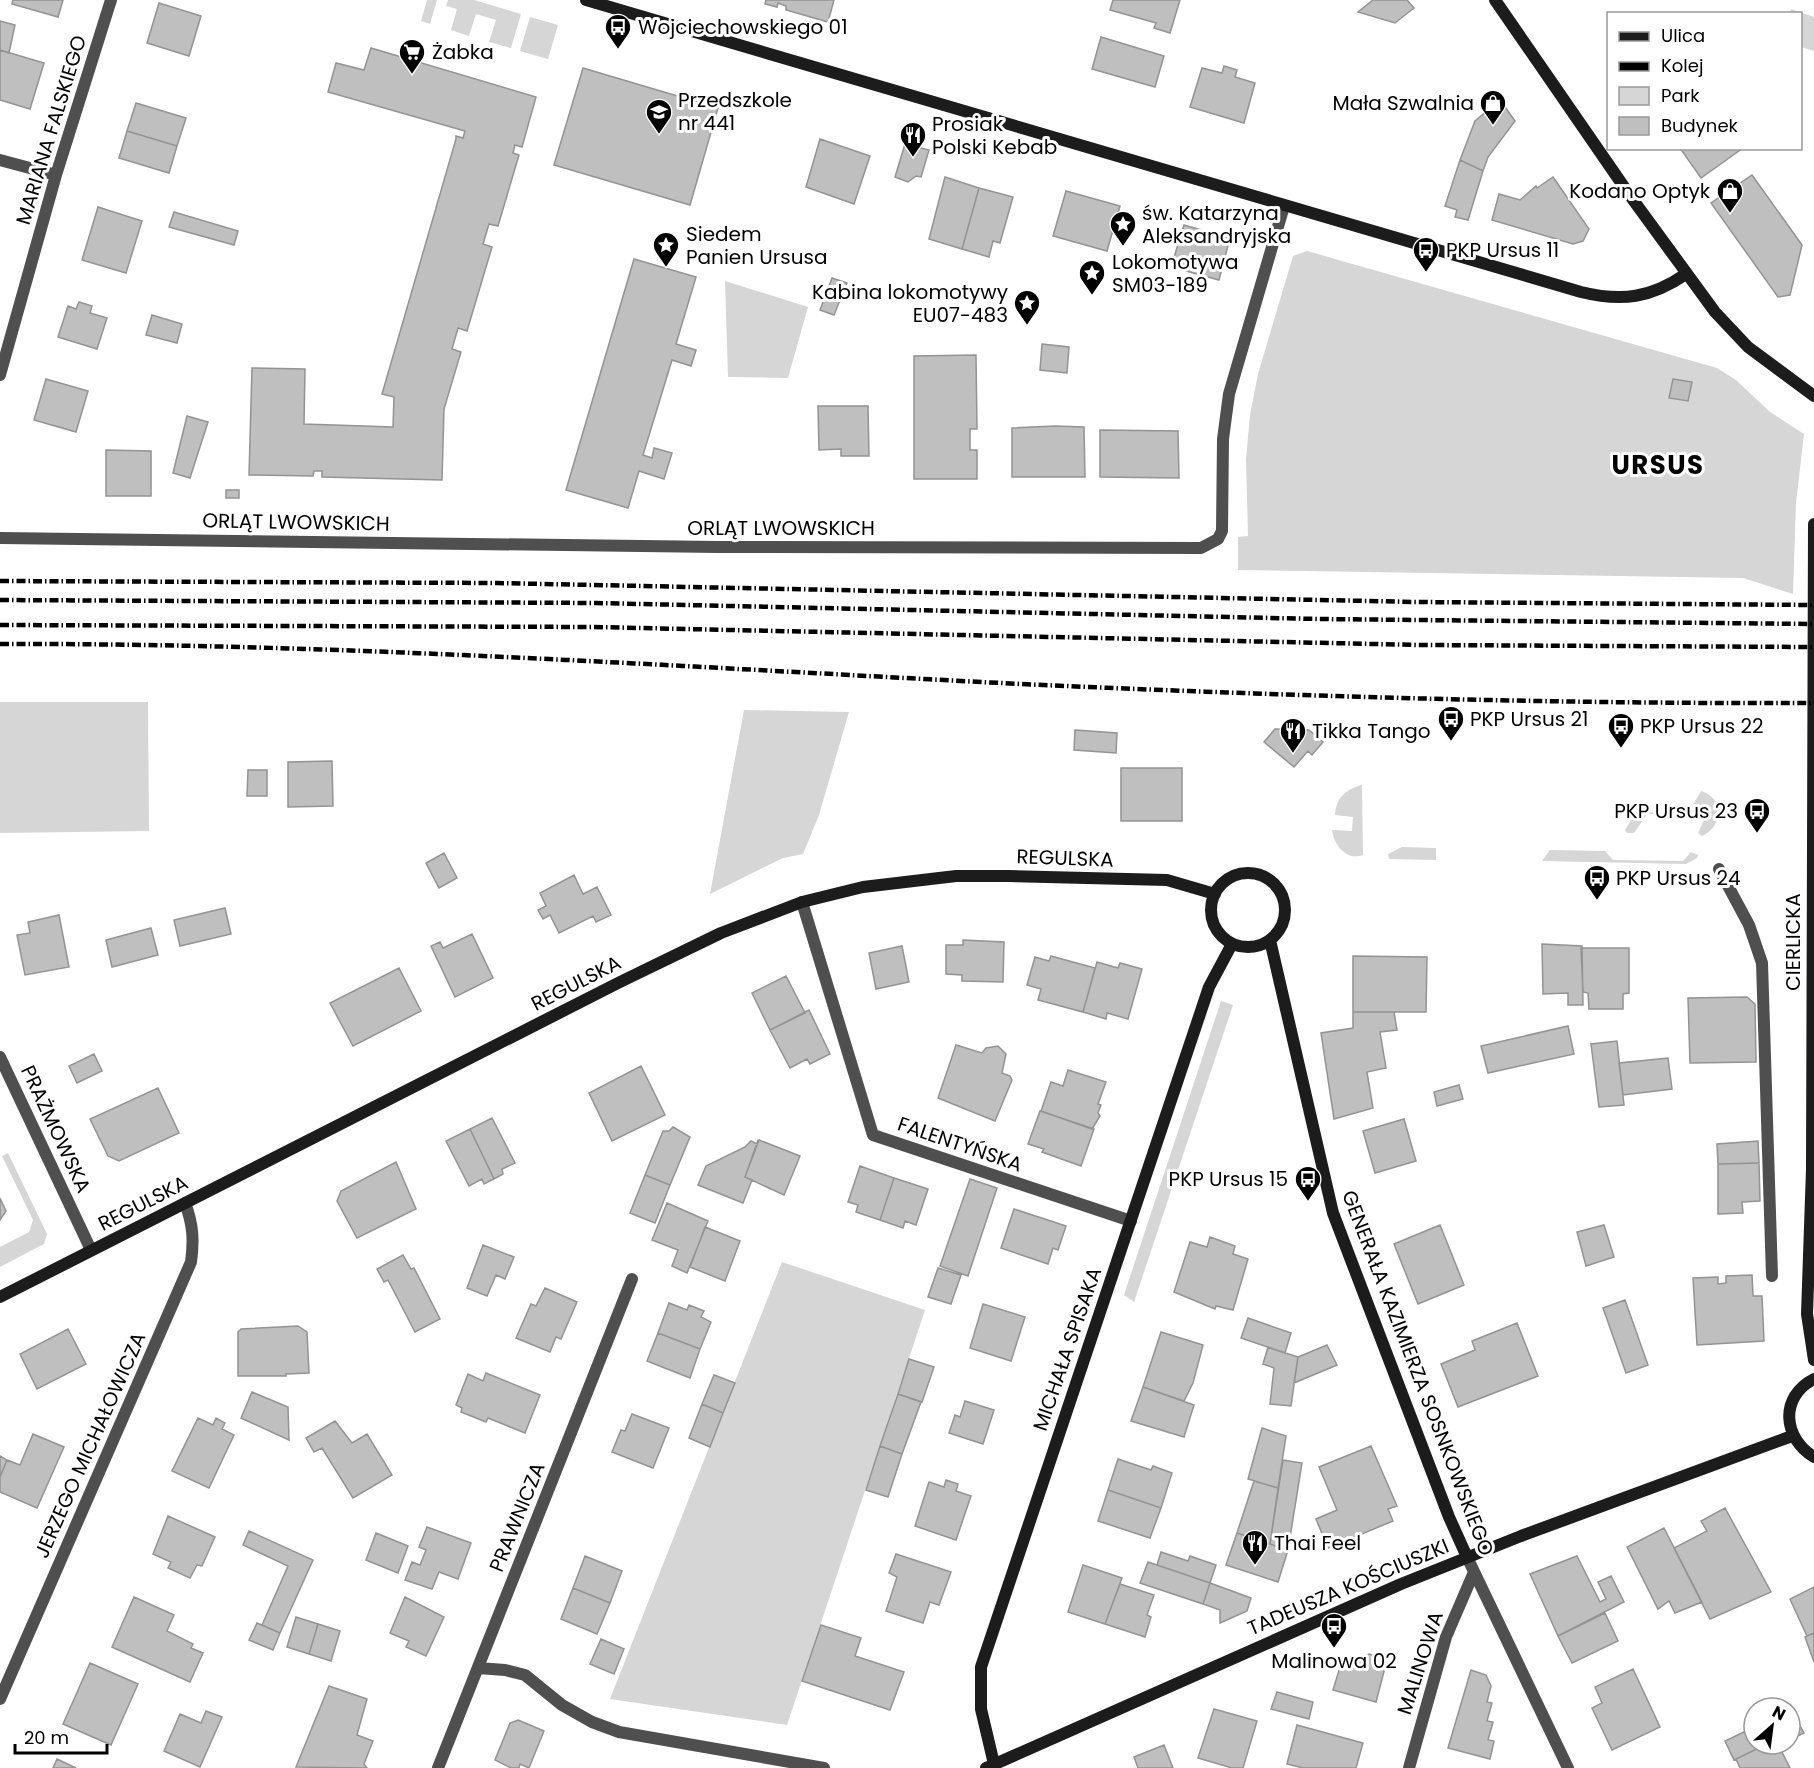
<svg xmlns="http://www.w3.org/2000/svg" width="1814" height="1768" viewBox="0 0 1814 1768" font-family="Poppins,sans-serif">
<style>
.green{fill:#d6d6d6}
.building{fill:#bfbfbf;stroke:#939393;stroke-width:1.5}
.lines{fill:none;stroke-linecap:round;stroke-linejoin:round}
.street{stroke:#4f4f4f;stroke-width:12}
.secondary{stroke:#1c1c1c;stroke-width:12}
.rail{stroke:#000;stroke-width:4.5;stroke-dasharray:9 3 1.5 3;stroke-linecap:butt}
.labels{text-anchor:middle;stroke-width:6;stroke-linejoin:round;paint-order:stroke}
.poi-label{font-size:20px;fill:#000;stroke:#fff;text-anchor:start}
.street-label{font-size:20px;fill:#000;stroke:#fff}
.district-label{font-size:26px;font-weight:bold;letter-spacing:1.5px;fill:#000;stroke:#fff}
</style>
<rect width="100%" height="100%" fill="#fff"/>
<path class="green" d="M427,0H437L430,24L421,21Z
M448,0H474L521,14L511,48L489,42L496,20L476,14L469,36L451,30L457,9L446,6Z
M1791,9L1814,17V51L1801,47L1800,14L1790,13Z
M530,17L558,25L548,59L520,51Z
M1307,251L1717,368L1736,380L1770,412L1804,434L1796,503L1793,594L1743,578L1238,570V537L1248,536L1246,459L1250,415L1258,374L1293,256Z
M725,281L808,307L788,378L728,377Z
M0,702H148L149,831L0,833Z
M744,710L849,712L819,815L803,854L783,858L710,894Z
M1362,785L1363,855C1346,861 1334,845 1332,830L1352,831L1353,817L1335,815C1336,798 1346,789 1362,785Z
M1701,791C1725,798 1723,827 1702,836L1698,833L1706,815L1647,814L1634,833H1627L1625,830L1636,812L1688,813Z
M1402,847L1436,848V860L1389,859L1388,854Z
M1550,850L1605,851L1613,860L1683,861L1691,852L1698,855L1697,858L1686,864L1542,861Z
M1221,1001L1233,1005L1134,1302L1124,1295Z
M8,1153L47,1234L44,1244L0,1267V1247L29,1232L33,1220L2,1156Z
M782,1262L925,1310L787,1725L610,1699Z"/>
<path class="building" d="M13,0H63L58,17L12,4Z
M766,0H834L828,22L786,10V6L778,3L777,7L765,4Z
M1113,0H1180L1170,33L1154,28L1156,23L1110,10Z
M1373,0H1407L1414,8L1395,23L1358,12Z
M159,3L201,16L189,56L147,43Z
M0,21L15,25L9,53L0,50Z
M1101,37L1164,56L1155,87L1092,69Z
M371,48L536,97L522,147L515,145L513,153L519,155L498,226L489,224L483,244L492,247L467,331L458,328L452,349L461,352L444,409L442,480L322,477V471H314L313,476L249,475L252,368L305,369L304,424L393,427L394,397L382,394L456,139V136L463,138L465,131L328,92L336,63L364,70Z
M0,50L44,63L30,109L0,100Z
M1224,66L1237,70L1235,77L1255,83L1244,123L1190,107L1202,68L1222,73Z
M583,68L718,108L690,205L554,165Z
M1500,100L1515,121L1488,157L1483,171L1460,160L1475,121Z
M136,103L186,118L177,146L127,131Z
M127,131L177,146L169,173L119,158Z
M820,139L870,156L854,204L806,187Z
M905,144L929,150L921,177L916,176L908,182L895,177Z
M1680,148H1743L1701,178Z
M1460,160L1483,171L1468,220L1455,217L1457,210L1445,206Z
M1752,175L1802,245L1790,295L1778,297L1711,203Z
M945,177L979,188L962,249L929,239Z
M1553,177L1589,229L1583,241L1573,244L1492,220L1499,194L1520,200L1536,186L1537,188Z
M979,188L1013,197L1000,243L993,241L989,257L962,249Z
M1066,191L1120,206L1107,251L1053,236Z
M98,207L142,221L126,273L82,260Z
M174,212L238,231L234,245L169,227Z
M1184,225L1230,238L1219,280L1171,267Z
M634,259L696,277L676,344L696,350L691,366L672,360L643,455L652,458L654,448L672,453L664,479L639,471L628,508L566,490Z
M832,278L847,283L834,315L820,310Z
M79,302L92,306L90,313L107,318L97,349L58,337L68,306L76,309Z
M152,315L182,324L177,343L146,335Z
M1042,344L1069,347L1067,373L1040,370Z
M976,355L977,429H970V450H977V479H914V356Z
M46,379L88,391L76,432L34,420Z
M1673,379L1692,382L1688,401L1669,398Z
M818,406H868L869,456H841V449L819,450Z
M187,416L208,422L190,478L173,473Z
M1055,426L1084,427L1085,477H1012V428Z
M1100,430L1178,431L1179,478L1100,477Z
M106,450L151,451V496H106Z
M226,490H239V498H226Z
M1275,729L1309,730L1323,742L1312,755L1308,751L1294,767L1264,742Z
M1075,730L1117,733L1116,753L1074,750Z
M332,761L333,806L288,807V762Z
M1121,768H1182V821H1121Z
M248,770H267V796H247Z
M444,853L457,878L439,888L426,863Z
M574,875L583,894L597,887L611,915L596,922L593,916L559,933L550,915L543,919L538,910L546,906L540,893Z
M225,908L231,934L180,946L174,920Z
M59,915L69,967L25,975L17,935L30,933L28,922Z
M151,928L158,955L112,967L106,940Z
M472,934L493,978L455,997L431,946L440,942L443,948Z
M963,940L1004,942L1003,982L962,981V975L946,974V945H963Z
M1542,944L1582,946L1583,1005H1568V993L1543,994Z
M902,946L909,982L876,989L869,953Z
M1581,948H1629V993L1623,994V1009H1589L1588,993L1583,992Z
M1051,956L1095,968L1083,1012L1038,1000L1041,989L1027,985L1035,957L1049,961Z
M1353,956L1427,957L1426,1012H1353Z
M1097,962L1118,968L1120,963L1142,969L1128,1019L1107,1013L1106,1019L1083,1012Z
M399,968L421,1011L353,1046L330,1003Z
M786,976L805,1013L770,1030L752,993Z
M1747,997L1755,1004L1756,1062L1690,1063L1688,998Z
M809,1010L830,1054L810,1064L807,1059L790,1068L770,1030Z
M1353,1012H1394L1397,1030L1380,1032L1386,1068L1367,1072L1373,1108L1334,1119L1321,1033L1353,1028Z
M1568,1026L1574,1054L1488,1073L1481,1046Z
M1617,1041L1624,1105L1599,1107L1591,1044Z
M956,1045L982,1053L986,1048L998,1046L1006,1054L1002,1073L1010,1076L1012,1080L995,1121L938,1098Z
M94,1054L102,1071L77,1083L69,1066Z
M1668,1058L1672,1089L1623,1095L1619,1063Z
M641,1066L665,1115L612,1141L589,1093Z
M1068,1070L1106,1082L1098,1104L1101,1105L1098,1113L1100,1116L1092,1129L1041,1111L1051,1082L1063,1086Z
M1459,1085L1463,1099L1437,1106L1434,1092Z
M158,1088L179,1133L119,1161L108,1156L90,1119Z
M1040,1111L1094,1129L1081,1166L1042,1152L1044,1149L1028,1144Z
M492,1118L515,1163L502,1169L503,1174L494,1179L470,1129Z
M1404,1119L1416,1161L1375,1173L1363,1131Z
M673,1127L690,1137L670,1185L645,1175L663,1131H669Z
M470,1129L494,1179L484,1184L482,1179L469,1186L446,1141Z
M758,1140L745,1177L752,1180L743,1203L698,1185L706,1166L745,1147L751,1141L757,1144Z
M759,1140L800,1156L784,1195L745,1177Z
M1758,1141L1759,1163L1718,1164L1717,1144Z
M396,1162L416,1209L357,1238L337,1201L341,1191Z
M1759,1163L1760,1201L1742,1202L1743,1213L1718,1214V1164Z
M860,1166L894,1178L880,1220L856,1212L858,1205L848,1202Z
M645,1175L670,1185L655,1223L630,1213Z
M894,1178L928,1189L916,1225L905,1221L903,1228L880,1220Z
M970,1179L997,1188L968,1276L940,1266Z
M0,1198L6,1211L0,1220Z
M667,1203L708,1221L687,1273L672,1266L678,1250L652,1240Z
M1014,1209L1066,1226L1058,1250L1053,1248L1048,1264L1001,1248Z
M1440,1225L1464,1285L1418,1304L1394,1244Z
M1604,1225L1614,1257L1586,1266L1577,1232Z
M705,1227L740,1241L725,1281L690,1267Z
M1210,1237L1235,1246L1233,1254L1248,1259L1233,1310L1216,1306L1215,1309L1174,1292L1190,1242L1207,1247Z
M483,1245L514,1257L505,1279L496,1275L487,1296L467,1288Z
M403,1255L411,1269L414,1268L440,1319L415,1332L388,1280L384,1282L377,1269Z
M938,1268L961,1275L951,1304L928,1297Z
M1752,1275L1753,1296H1762L1764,1341L1697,1345L1693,1278L1718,1277V1284L1726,1283V1276Z
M545,1288L577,1302L561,1339L556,1337L550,1352L516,1338L531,1304L536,1306Z
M1625,1300L1648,1365L1626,1373L1603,1308Z
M669,1303L687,1310L689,1305L704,1311L701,1317L711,1322L700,1349L658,1333Z
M983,1304L1025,1317L1011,1361L970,1348Z
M1248,1318L1291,1333L1285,1353L1241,1338Z
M1517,1323L1538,1376L1458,1407L1441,1364L1475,1350L1472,1341Z
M298,1326L307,1332L309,1373L286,1374V1376H238V1332L241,1329Z
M68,1329L86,1364L37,1389L20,1354Z
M1161,1332L1203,1345L1193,1383L1184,1401L1143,1387Z
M658,1333L700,1349L690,1378L647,1361Z
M1327,1345L1337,1365L1294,1383L1298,1357Z
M1268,1347L1298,1357L1291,1406L1270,1404L1274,1368L1263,1364Z
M909,1359L934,1367L922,1402L898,1394Z
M486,1373L540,1395L525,1433L488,1418L486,1422L461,1412L462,1408L456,1405L468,1374L483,1381Z
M714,1375L735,1383L723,1413L702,1404Z
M1143,1387L1194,1405L1184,1437L1131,1421Z
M252,1392L288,1407L289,1440L241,1418Z
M898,1394L921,1402L902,1454L880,1446Z
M965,1401L994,1410L983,1444L949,1433L955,1415L960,1417Z
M702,1404L723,1413L710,1447L689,1438Z
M632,1414L669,1428L653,1468L612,1452L621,1430L625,1431Z
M198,1418L213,1425L216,1418L225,1423L222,1429L234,1435L209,1488L172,1471Z
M335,1421L352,1443L367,1434L392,1475L353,1498L322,1448L314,1452L306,1438Z
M1262,1428L1286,1436L1278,1488L1248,1479Z
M33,1434L64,1447L37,1508L0,1492V1477L7,1460L20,1465Z
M880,1446L902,1454L888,1497L866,1490Z
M1371,1446L1397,1506L1388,1509L1393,1521L1328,1548L1316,1519L1337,1510L1319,1467Z
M0,1456L7,1460L0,1477Z
M1118,1459L1151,1470L1153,1466L1172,1473L1161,1508L1108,1490Z
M1283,1460L1302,1463L1288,1550L1270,1544Z
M946,1480L958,1484L956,1491L971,1496L956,1540L915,1526L929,1482L944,1487Z
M1254,1481L1278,1488L1270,1544L1237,1533Z
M1108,1490L1161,1508L1150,1538L1098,1521Z
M1725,1508L1771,1592L1710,1619L1674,1548L1707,1531L1701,1521Z
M168,1516L215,1537L202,1566L197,1565L190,1578L168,1568L171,1562L153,1554Z
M427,1527L471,1543L458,1579L439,1572L432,1589L405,1580L412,1562L420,1565L426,1550L419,1547Z
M1664,1528L1702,1602L1675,1613L1669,1601L1658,1609L1627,1547Z
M249,1531L313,1560L280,1633L262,1625L288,1566L243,1545Z
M376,1533L408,1546L398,1573L366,1560Z
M1237,1533L1288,1550L1278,1582L1226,1565Z
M1161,1552L1188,1561L1190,1556L1216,1565L1210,1583L1157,1565Z
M896,1554L951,1572L939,1605L930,1602L923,1623L886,1611L897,1577L889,1573Z
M585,1556L622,1571L610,1603L573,1588Z
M1577,1556L1600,1602L1606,1599L1598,1582L1611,1576L1624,1602L1558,1636L1530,1574Z
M1148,1562L1210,1583L1203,1604L1140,1583Z
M1083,1565L1122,1578L1105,1624L1068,1612Z
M1210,1583L1251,1598L1247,1611L1220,1623V1610L1203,1604Z
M1120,1584L1154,1595L1147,1615L1151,1617L1145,1637L1105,1624Z
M1814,1587V1633L1807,1636L1790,1599Z
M573,1588L610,1603L597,1634L561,1619Z
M134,1597L174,1615L167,1631L193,1644L191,1648L203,1653L190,1682L112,1647Z
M405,1597L444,1617L426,1656L406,1647L409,1641L390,1633Z
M1605,1613L1618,1641L1572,1663L1558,1636Z
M296,1617L318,1624L309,1654L287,1647Z
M257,1623L280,1633L273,1650L249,1640Z
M318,1624L340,1631L331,1661L309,1654Z
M821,1625L861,1638L855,1656L904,1672L890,1710L802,1681Z
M1814,1633V1662L1805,1637Z
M601,1639L624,1649L614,1674L590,1664Z
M1369,1654L1387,1660L1376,1702L1333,1690L1340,1667Z
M90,1663L138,1684L111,1745L63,1724Z
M1633,1669L1660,1727L1612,1750L1592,1708L1602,1703L1595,1687Z
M1471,1670L1486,1675L1491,1686L1487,1702L1492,1703L1487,1721L1493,1722L1488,1740L1494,1741L1490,1759L1448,1748Z
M329,1686L367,1699L357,1735L373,1741L364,1764L367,1768L296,1767Z
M1277,1692L1313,1702L1309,1719L1271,1709Z
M1789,1706L1804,1733L1790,1740V1708H1786Z
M1214,1709L1257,1721L1243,1768H1232L1198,1758Z
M206,1711L222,1717L200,1767L164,1751L180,1714L201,1723Z
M518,1720L544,1731L529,1768L520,1764L519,1768H511L495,1760L510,1723Z
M1297,1725L1363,1743L1356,1768H1303L1287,1764Z
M1754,1727V1744H1767L1734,1760L1725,1741Z
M1767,1744H1778L1790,1768H1740L1736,1759Z
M1164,1745L1173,1768H1138L1134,1757Z
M57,1759L76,1768H53Z"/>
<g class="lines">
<path class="street" d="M0,160L56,175
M0,375L56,175L111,0
M0,538L718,547L1201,548L1218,539L1222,531L1223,439L1229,394L1284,206
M1719,869L1749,925L1762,963L1772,1276
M802,902L873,1135L1131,1221
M0,1057L91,1250
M1467,1557L1568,1768
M478,1668L505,1670L525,1675L562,1705L592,1722L619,1732L824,1768
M0,1699L191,1262C194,1240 193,1224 185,1203
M438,1768L632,1279
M1409,1768L1446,1637L1474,1572"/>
<path class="secondary" d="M586,0L1581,292C1622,302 1651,298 1686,274
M1495,0L1631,197L1715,312L1748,347L1814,396
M1814,524L1812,1169L1807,1314L1814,1360
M1211 910a37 37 0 1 1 74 0a37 37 0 1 1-74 0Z
M1270,940L1333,1213L1449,1517L1467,1557
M0,1297L620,982L721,933L802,902L863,887L956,876H1008L1167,880L1215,894
M1814,1379C1779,1397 1783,1438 1814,1457
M994,1764L981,1709V1667L1209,987L1232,944
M986,1768L1401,1584L1521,1536L1792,1436"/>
<path class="rail" d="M0,581L497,583L1417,602L1814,605
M0,600L596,603L1318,619L1814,624
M0,625L594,627L1420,645L1814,647
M0,644C341,643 681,667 1021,684C1285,696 1550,704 1814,703"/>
</g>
<defs>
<g id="bus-pin" transform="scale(1.35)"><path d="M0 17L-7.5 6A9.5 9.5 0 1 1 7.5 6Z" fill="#000" stroke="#fff"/><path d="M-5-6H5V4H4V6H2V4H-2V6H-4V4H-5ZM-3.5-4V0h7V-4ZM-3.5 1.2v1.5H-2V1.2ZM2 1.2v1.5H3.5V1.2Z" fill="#fff"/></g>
<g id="supermarket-pin" transform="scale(1.35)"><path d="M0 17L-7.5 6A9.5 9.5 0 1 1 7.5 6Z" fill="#000" stroke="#fff"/><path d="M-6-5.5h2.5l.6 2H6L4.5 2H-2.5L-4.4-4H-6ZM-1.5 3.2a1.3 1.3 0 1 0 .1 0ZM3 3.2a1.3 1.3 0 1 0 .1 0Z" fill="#fff"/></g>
<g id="shop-pin" transform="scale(1.35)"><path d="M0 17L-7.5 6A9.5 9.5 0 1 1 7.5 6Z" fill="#000" stroke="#fff"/><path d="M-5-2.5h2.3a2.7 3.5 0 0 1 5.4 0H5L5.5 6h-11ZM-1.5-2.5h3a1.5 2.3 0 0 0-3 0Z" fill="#fff"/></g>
<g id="school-pin" transform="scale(1.35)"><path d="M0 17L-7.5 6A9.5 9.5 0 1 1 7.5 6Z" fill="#000" stroke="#fff"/><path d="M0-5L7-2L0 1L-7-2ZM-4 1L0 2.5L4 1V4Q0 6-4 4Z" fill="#fff"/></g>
<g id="restaurant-pin" transform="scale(1.35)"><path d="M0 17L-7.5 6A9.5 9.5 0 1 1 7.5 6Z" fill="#000" stroke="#fff"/><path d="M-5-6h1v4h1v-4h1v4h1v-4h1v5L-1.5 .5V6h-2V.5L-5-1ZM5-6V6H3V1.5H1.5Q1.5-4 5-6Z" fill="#fff"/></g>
<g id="sight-pin" transform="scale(1.35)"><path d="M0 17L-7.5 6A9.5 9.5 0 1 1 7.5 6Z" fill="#000" stroke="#fff"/><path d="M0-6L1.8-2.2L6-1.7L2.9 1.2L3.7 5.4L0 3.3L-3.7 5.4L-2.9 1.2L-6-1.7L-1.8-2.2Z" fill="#fff"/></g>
</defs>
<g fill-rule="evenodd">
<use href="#bus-pin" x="618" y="27"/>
<use href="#supermarket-pin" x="412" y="52"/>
<use href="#shop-pin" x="1493" y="103"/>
<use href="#school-pin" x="659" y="112"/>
<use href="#restaurant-pin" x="913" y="135"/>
<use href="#shop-pin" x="1730" y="191"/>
<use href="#sight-pin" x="1123" y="224"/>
<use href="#sight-pin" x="666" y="245"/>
<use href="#bus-pin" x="1426" y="250"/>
<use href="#sight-pin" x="1092" y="273"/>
<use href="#sight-pin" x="1027" y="303"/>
<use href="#bus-pin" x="1451" y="719"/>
<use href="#bus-pin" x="1621" y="726"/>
<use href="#restaurant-pin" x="1293" y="731"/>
<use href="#bus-pin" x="1757" y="811"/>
<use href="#bus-pin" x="1597" y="878"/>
<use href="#bus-pin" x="1308" y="1179"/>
<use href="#restaurant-pin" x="1255" y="1543"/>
<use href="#bus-pin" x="1334" y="1626"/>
</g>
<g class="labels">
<g class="poi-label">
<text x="638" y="34">Wojciechowskiego 01</text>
<text x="432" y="59">Żabka</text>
<text x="678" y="107">Przedszkole<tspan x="678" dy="23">nr 441</tspan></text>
<text x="1474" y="110" text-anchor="end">Mała Szwalnia</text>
<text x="932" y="131">Prosiak<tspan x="932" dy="23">Polski Kebab</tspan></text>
<text x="1710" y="198" text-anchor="end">Kodano Optyk</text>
<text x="1142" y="220">św. Katarzyna<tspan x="1142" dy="23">Aleksandryjska</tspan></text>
<text x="686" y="241">Siedem<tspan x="686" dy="23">Panien Ursusa</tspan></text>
<text x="1446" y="257">PKP Ursus 11</text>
<text x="1112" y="269">Lokomotywa<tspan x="1112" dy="23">SM03-189</tspan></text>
<text x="1008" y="299" text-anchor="end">Kabina lokomotywy<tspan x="1008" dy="23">EU07-483</tspan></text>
<text x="1470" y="726">PKP Ursus 21</text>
<text x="1640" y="733">PKP Ursus 22</text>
<text x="1312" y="738">Tikka Tango</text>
<text x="1738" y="818" text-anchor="end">PKP Ursus 23</text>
<text x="1616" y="885">PKP Ursus 24</text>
<text x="1288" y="1186" text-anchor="end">PKP Ursus 15</text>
<text x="1274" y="1550">Thai Feel</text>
<text x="1334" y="1668" text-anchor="middle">Malinowa 02</text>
</g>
<g class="street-label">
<text transform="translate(51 130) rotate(-73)" y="7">MARIANA FALSKIEGO</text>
<text transform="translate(296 522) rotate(1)" y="7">ORLĄT LWOWSKICH</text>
<text x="781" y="535">ORLĄT LWOWSKICH</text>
<text transform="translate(1065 858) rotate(2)" y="7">REGULSKA</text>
<text transform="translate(1793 942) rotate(-90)" y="7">CIERLICKA</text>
<text transform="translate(576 983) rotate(-27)" y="7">REGULSKA</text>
<text transform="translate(56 1129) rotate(65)" y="7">PRAŻMOWSKA</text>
<text transform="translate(960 1144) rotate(19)" y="7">FALENTYŃSKA</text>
<text transform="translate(143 1203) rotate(-27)" y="7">REGULSKA</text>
<text transform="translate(1067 1349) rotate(-71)" y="7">MICHAŁA SPISAKA</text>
<text transform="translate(1418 1373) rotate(69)" y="7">GENERAŁA KAZIMIERZA SOSNKOWSKIEGO</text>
<text transform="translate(90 1445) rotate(-66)" y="7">JERZEGO MICHAŁOWICZA</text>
<text transform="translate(517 1517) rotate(-68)" y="7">PRAWNICZA</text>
<text transform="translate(1348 1587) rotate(-23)" y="7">TADEUSZA KOŚCIUSZKI</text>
<text transform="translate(1420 1663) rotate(-72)" y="7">MALINOWA</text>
</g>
<g class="district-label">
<text x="1658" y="474">URSUS</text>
</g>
</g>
<rect x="1607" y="12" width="195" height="138" fill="#ffffff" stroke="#999999" stroke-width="1.5"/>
<rect x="1619" y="32" width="30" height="9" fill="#1c1c1c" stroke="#999999" stroke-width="1.5"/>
<text x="1661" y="42" font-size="18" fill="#000000">Ulica</text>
<rect x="1619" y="62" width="30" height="9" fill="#000000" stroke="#999999" stroke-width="1.5"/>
<text x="1661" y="72" font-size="18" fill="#000000">Kolej</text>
<rect x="1619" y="87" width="30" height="18" fill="#d6d6d6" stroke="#999999" stroke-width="1.5"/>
<text x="1661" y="102" font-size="18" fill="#000000">Park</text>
<rect x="1619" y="117" width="30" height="18" fill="#bfbfbf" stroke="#999999" stroke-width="1.5"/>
<text x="1661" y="132" font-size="18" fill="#000000">Budynek</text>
<g transform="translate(1772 1726) rotate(28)"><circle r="28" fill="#ffffff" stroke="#999999" stroke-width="1.5"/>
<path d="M0-4.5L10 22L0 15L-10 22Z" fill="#000000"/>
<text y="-9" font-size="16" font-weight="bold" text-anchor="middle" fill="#000000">N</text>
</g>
<path d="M15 1744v9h92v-9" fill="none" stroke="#000000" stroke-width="3"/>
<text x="24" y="1744" font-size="18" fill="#000000" stroke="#ffffff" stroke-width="4.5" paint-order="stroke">20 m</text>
</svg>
